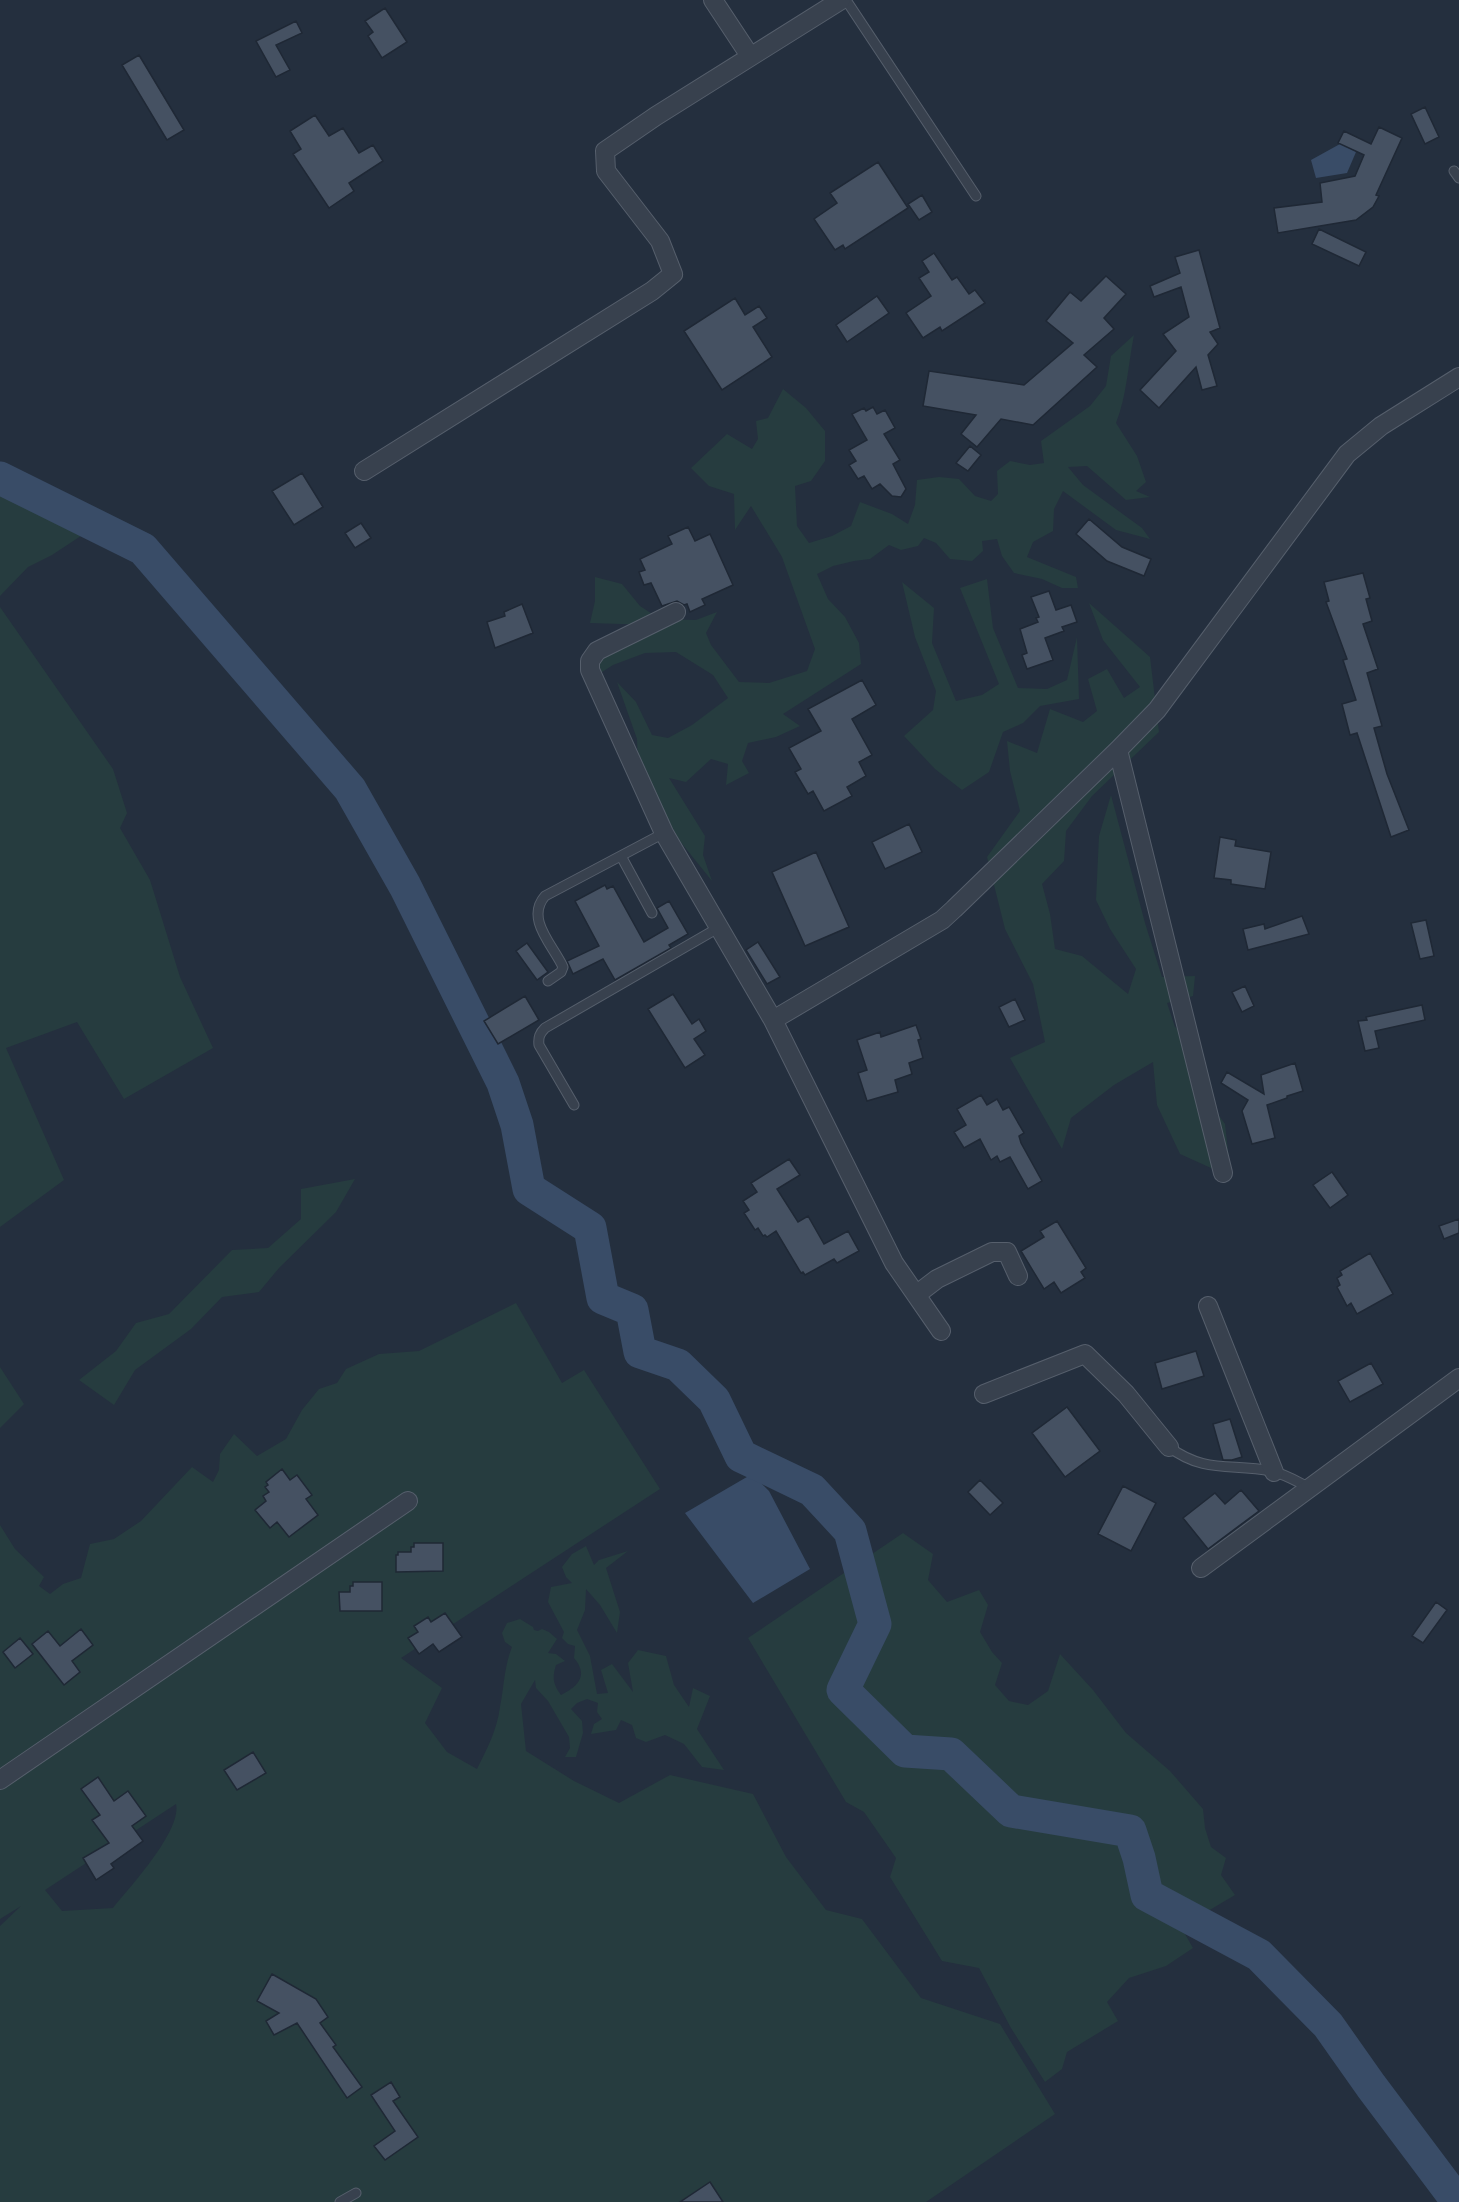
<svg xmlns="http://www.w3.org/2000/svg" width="1459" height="2202" viewBox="0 0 1459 2202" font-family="Cabin,sans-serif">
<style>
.green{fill:#263c3f;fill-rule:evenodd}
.water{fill:#394c67}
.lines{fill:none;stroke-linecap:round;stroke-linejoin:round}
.river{stroke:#394c67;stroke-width:33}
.building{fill:#455162;stroke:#1f2835;stroke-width:1.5}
.service-casing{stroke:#565f6c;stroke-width:11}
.minor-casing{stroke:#565f6c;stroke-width:20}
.service{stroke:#38414e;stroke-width:9}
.minor{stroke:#38414e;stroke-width:18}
</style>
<rect width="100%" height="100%" fill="#242f3e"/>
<path class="green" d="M1134,335C1128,365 1127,395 1116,423L1137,456L1146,482L1136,491L1150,497L1126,500L1087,466L1068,467L1083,485L1142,528L1150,539L1116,530L1063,491L1054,509L1053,531L1033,542L1027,557L1076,577L1078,588H1062L1042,579L1014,573L1002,556L997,539L982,541L983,551L972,561L950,559L936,543L924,538L918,546L901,550L889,545L870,559L854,561L833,566L817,574L828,599L845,617L859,643L861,664L783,714L800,726L776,737L748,743L742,761L749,773L726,785L728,764L711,759L686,782L669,778L705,836L703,855L712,881L679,840L638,765L637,739L617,682L636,702L652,735L668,738L692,725L728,698L713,675L676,652L645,653L613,665L596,676L604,646L652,625L590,623L595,601V577L622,584L640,606L660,619L696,620L717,612L706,633L711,645L739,682L769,683L807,671L815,649L782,557L751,506L735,530L734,494L709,486L691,468L727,434L752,449L758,439L756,421L768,418L783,389L806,408L825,431V461L811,481L795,486L797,526L809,543L832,536L851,526L860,502L892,514L908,524L915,505L917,480L939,477L959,479L975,496L991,501L998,494L997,471L1010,461L1030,465L1044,463L1041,441L1090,406L1106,386L1111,356Z
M0,483L90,530L52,555L28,567L0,596Z
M987,579L993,628L1018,688L1047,689L1067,680L1077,637L1079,699L1040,706L1023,723L1003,732L989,772L962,790L935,769L904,736L933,710L936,691L915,637L902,582L934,608L932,643L956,701L982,695L999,684L960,588Z
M1089,603L1150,657L1159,732L1092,796L1066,831L1064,861L1042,884L1050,914L1055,949L1082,956L1128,994L1136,969L1110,929L1096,900L1099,836L1111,795L1145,923L1162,977L1195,976L1193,996L1167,1003L1175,1027L1198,1041L1190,1068L1212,1091L1217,1113L1225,1124L1231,1177L1180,1154L1157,1105L1153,1062L1114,1085L1071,1118L1062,1149L1010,1058L1045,1042L1033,984L1005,929L987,857L1020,811L1010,771L1007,741L1037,753L1050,709L1083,722L1097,711L1088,679L1107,669L1124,698L1140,687L1103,640Z
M0,607L113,769L127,813L120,828L150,880L180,977L213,1048L124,1099L77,1022L6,1048L64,1180L0,1227Z
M355,1179L336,1212L279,1268L259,1292L222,1297L191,1329L135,1370L114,1405L79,1380L116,1351L136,1323L169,1314L232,1250L268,1248L301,1219V1189Z
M516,1303L562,1383L584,1370L660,1489L401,1658L442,1688L425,1723L447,1752L477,1769C487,1749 497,1730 500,1707C504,1687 504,1667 512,1647L505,1642L502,1633L507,1623L520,1619L533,1627L534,1630L538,1631L542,1629L549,1632L557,1639L548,1653L556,1654L565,1661L556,1665C552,1678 553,1684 561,1695C578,1686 589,1676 574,1658L575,1646L568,1644L562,1638L564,1632L548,1602L551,1587L572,1583L566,1577L562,1567L572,1554L586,1546L594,1565L599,1560L628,1551L606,1568L620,1612L617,1633L600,1605L586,1589L585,1610L577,1630L590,1656L597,1694L608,1693L601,1670L612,1664L633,1692L628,1663L638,1650L666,1656L674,1685L689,1707L693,1688L710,1696L697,1729L724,1770L702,1767L684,1744L665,1735L646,1742L636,1738L632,1725L621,1720L616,1730L591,1734L594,1724L602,1719L597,1712L598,1703L587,1699L577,1703L571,1709L582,1721L583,1733L576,1757H565L570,1748L569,1737L548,1701L536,1688L535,1680L521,1704L526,1751L574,1781L619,1803L670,1775L753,1794L786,1857L826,1910L862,1919L921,1998L1000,2024L1055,2114L926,2202H0V1926L21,1906L0,1919V1525L15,1549L44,1577L39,1586L50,1594L63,1584L81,1578L90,1544L114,1539L141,1521L192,1467L213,1482L219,1470L220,1454L234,1434L257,1456L286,1439L302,1410L319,1389L337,1383L346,1369L379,1354L419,1351ZM176,1804C182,1831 130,1887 113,1908L62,1911L45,1890Z
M0,1367L24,1404L0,1428Z
M903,1533L933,1554L928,1580L947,1602L979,1590L988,1605L980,1632L992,1652L1002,1663L995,1685L1009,1701L1028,1705L1048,1691L1060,1654L1093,1690L1126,1733L1170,1771L1203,1809L1205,1828L1211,1847L1226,1858L1221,1875L1235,1895L1181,1927L1193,1948L1166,1966L1129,1978L1107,2002L1118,2021L1067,2052L1062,2069L1045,2082L1011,2028L979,1968L942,1961L890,1877L896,1858L864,1812L846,1802L748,1638Z"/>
<path class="water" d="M1349,139L1359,145L1347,173L1316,178L1311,160Z
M752,1474L769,1491L810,1569L753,1603L685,1513Z"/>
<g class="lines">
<path class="river" d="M0,478L143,549L350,789L405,886L503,1083L517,1125L529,1189L590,1228L603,1298L632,1310L640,1352L678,1365L714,1400L741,1456L812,1490L850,1531L875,1624L843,1690L905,1751L951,1754L1011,1811L1130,1831L1139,1858L1147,1895L1259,1955L1328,2025L1371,2086L1458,2202"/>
</g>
<path class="building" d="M385,8L407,42L382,58L368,36L373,32L365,21Z
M296,21L302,33L276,45L290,70L276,77L256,41Z
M139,55L184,130L167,140L122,65Z
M1425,107L1439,137L1425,144L1411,114Z
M315,115L329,136L343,128L359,153L373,145L383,161L349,183L354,191L329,208L293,154L301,149L290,131Z
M1379,127L1402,138L1376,195L1379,196L1373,207L1356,220L1278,233L1274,208L1322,202L1320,183L1355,176L1364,155L1338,143L1344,131L1371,144Z
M878,162L908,208L845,249L843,245L835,250L814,219L837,203L830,193Z
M922,195L932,212L919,220L908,204Z
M1319,229L1366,252L1359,266L1312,244Z
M1199,250L1220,328L1210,332L1218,344L1208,355L1217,386L1202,390L1196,367L1159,408L1140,390L1176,351L1163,334L1189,317L1181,287L1154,297L1150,286L1180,273L1175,257Z
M934,253L952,280L957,277L969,294L975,290L985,303L942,331L940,327L923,338L906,313L931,296L919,278L929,272L922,261Z
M1106,276L1126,294L1104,318L1114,329L1084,355L1097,367L1033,425L1001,419L977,447L961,434L976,415L923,406L929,371L1024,385L1073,343L1046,321L1070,292L1081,301Z
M877,296L889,313L847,342L836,325Z
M735,298L745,315L759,306L767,318L753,327L772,357L722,390L684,331Z
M873,407L877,414L885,410L895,428L884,434L900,460L893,464L906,489L901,497L892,496L880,484L872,489L864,476L858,479L849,465L856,461L849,450L867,440L852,414L864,408L866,411Z
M970,446L981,455L968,471L956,463Z
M302,473L323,507L294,525L272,491Z
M1089,519L1122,547L1151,559L1144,576L1107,561L1076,534Z
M361,523L371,538L355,548L345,533Z
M688,527L695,541L710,534L733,585L702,599L705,605L690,612L687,604L684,605L677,601L662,606L651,583L644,585L639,572L645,570L640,559L672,544L668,536Z
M1363,573L1370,598L1366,599L1372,621L1363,624L1378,669L1367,673L1382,726L1374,728L1387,774L1409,830L1391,837L1357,733L1350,735L1342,704L1356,700L1343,660L1347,659L1326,602L1329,601L1324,582Z
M1049,591L1056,610L1071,605L1077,622L1062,627L1064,631L1045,638L1053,660L1027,669L1022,655L1027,653L1020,629L1038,622L1036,618L1039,617L1031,597Z
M522,604L533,633L495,648L487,622L505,616L504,612Z
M862,680L876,705L852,719L872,755L859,762L866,776L847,787L852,796L824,811L813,791L808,794L795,772L801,769L789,748L821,731L808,709Z
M909,824L922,852L885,869L872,842Z
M1220,837L1236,840L1235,846L1271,852L1265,889L1231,884V880L1214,878Z
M816,852L849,927L805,946L772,872Z
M605,885L607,889L613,886L644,942L668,928L657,908L669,901L688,934L669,945L671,948L615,980L603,959L573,974L567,961L599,946L575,901Z
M1302,916L1309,934L1248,950L1243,929L1264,924L1265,929Z
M1426,920L1434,956L1420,959L1411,923Z
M758,942L780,977L767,984L746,950Z
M527,943L548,972L537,980L516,951Z
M1245,986L1254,1006L1242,1012L1232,992Z
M673,994L692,1024L699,1019L706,1031L694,1039L705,1055L685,1068L648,1009Z
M525,996L539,1020L498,1044L484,1021Z
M1015,999L1025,1020L1009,1027L999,1007Z
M1422,1005L1425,1020L1375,1031L1379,1048L1365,1051L1358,1021L1367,1020L1366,1017Z
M916,1025L921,1039L918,1040L923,1058L909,1063L912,1074L895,1080L898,1092L867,1101L858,1073L867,1070L857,1040L880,1032L881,1037Z
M1295,1063L1303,1091L1287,1096V1098L1267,1105L1275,1138L1252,1144L1242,1111L1248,1100L1221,1083L1227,1072L1264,1094L1261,1075Z
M981,1095L987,1105L997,1099L1003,1110L1009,1107L1024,1133L1019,1136L1021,1143L1042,1181L1028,1189L1010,1157L1000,1162L997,1156L991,1160L980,1139L964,1148L954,1132L966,1125L957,1109Z
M789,1159L800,1175L777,1189L798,1222L808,1216L824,1244L848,1231L859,1251L837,1263L834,1259L805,1275L803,1272L801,1273L776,1231L767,1237L765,1235L763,1236L758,1228L755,1230L744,1213L749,1210L743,1201L757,1192L751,1183Z
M1332,1172L1348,1195L1330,1208L1313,1185Z
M1459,1219V1233L1444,1239L1439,1226Z
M1057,1221L1086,1268L1081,1272L1085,1278L1061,1293L1054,1282L1044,1289L1021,1251L1044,1237L1040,1231Z
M1370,1253L1393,1294L1357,1314L1351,1303L1347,1306L1337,1287L1340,1285L1337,1278L1342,1275L1340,1271Z
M1196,1351L1204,1376L1162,1389L1155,1363Z
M1371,1363L1383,1384L1350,1402L1338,1381Z
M1067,1407L1100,1451L1065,1477L1032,1433Z
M1230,1419L1242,1457L1232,1460H1223L1213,1424Z
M282,1469L290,1480L297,1475L312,1495L306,1499L318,1515L289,1537L277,1522L270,1528L255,1510L266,1501L263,1496L269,1492L265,1487L268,1485L266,1482Z
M980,1480L1003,1503L990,1515L968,1492Z
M1123,1486L1156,1503L1131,1551L1098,1534Z
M1241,1490L1259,1511L1208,1549L1183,1518L1215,1493L1225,1504Z
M414,1543H443V1571L396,1572V1555H398V1552H411V1547H414Z
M353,1582H382V1611H340L339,1592H350V1586H353Z
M1436,1602L1447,1610L1423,1643L1412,1636Z
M445,1613L462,1637L439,1652L433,1644L419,1654L408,1638L418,1632L414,1626L428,1617L431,1622Z
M81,1629L93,1645L72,1661L80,1672L64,1685L32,1644L48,1631L60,1646Z
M20,1638L33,1654L15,1668L3,1652Z
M253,1752L266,1773L237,1790L224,1770Z
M98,1777L114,1801L128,1791L146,1816L132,1826L143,1841L111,1864L114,1868L96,1880L83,1858L109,1843L92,1820L100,1815L81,1789Z
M272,1974L316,1999L328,2017L320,2023L336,2045L333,2047L362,2087L347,2098L297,2023L274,2035L266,2021L279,2013L257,2001Z
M391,2082L400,2097L393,2101L418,2137L385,2160L374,2146L395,2131L371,2095Z
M710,2182L723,2202H680Z"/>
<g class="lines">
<g class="service-casing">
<path id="service" d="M846,0L976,196
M1454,171L1459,178
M621,856L652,913
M548,981L561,972L563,967C553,945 525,919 545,896L664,833
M574,1105L539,1045C538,1037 540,1033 545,1028L718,928
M1169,1447C1205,1474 1232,1463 1271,1471C1285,1474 1298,1482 1310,1488
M340,2202L356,2193"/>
</g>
<g class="minor-casing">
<path id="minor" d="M713,0L750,56
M364,471L652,291L673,274L660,241L606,171L605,151L656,116L841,0
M676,612L597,651L590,661V670L664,833L773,1020L894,1263L941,1331
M1118,750L1223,1173
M773,1020L942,920L954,909L1118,750L1157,710L1347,454L1381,426L1459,377
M916,1295L937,1279L992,1252H1007L1018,1276
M1208,1306L1274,1472
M984,1394L1085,1354L1126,1394L1169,1447
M1201,1568L1459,1378
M0,1780L408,1501"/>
</g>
<use href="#service" class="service"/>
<use href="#minor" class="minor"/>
</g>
</svg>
